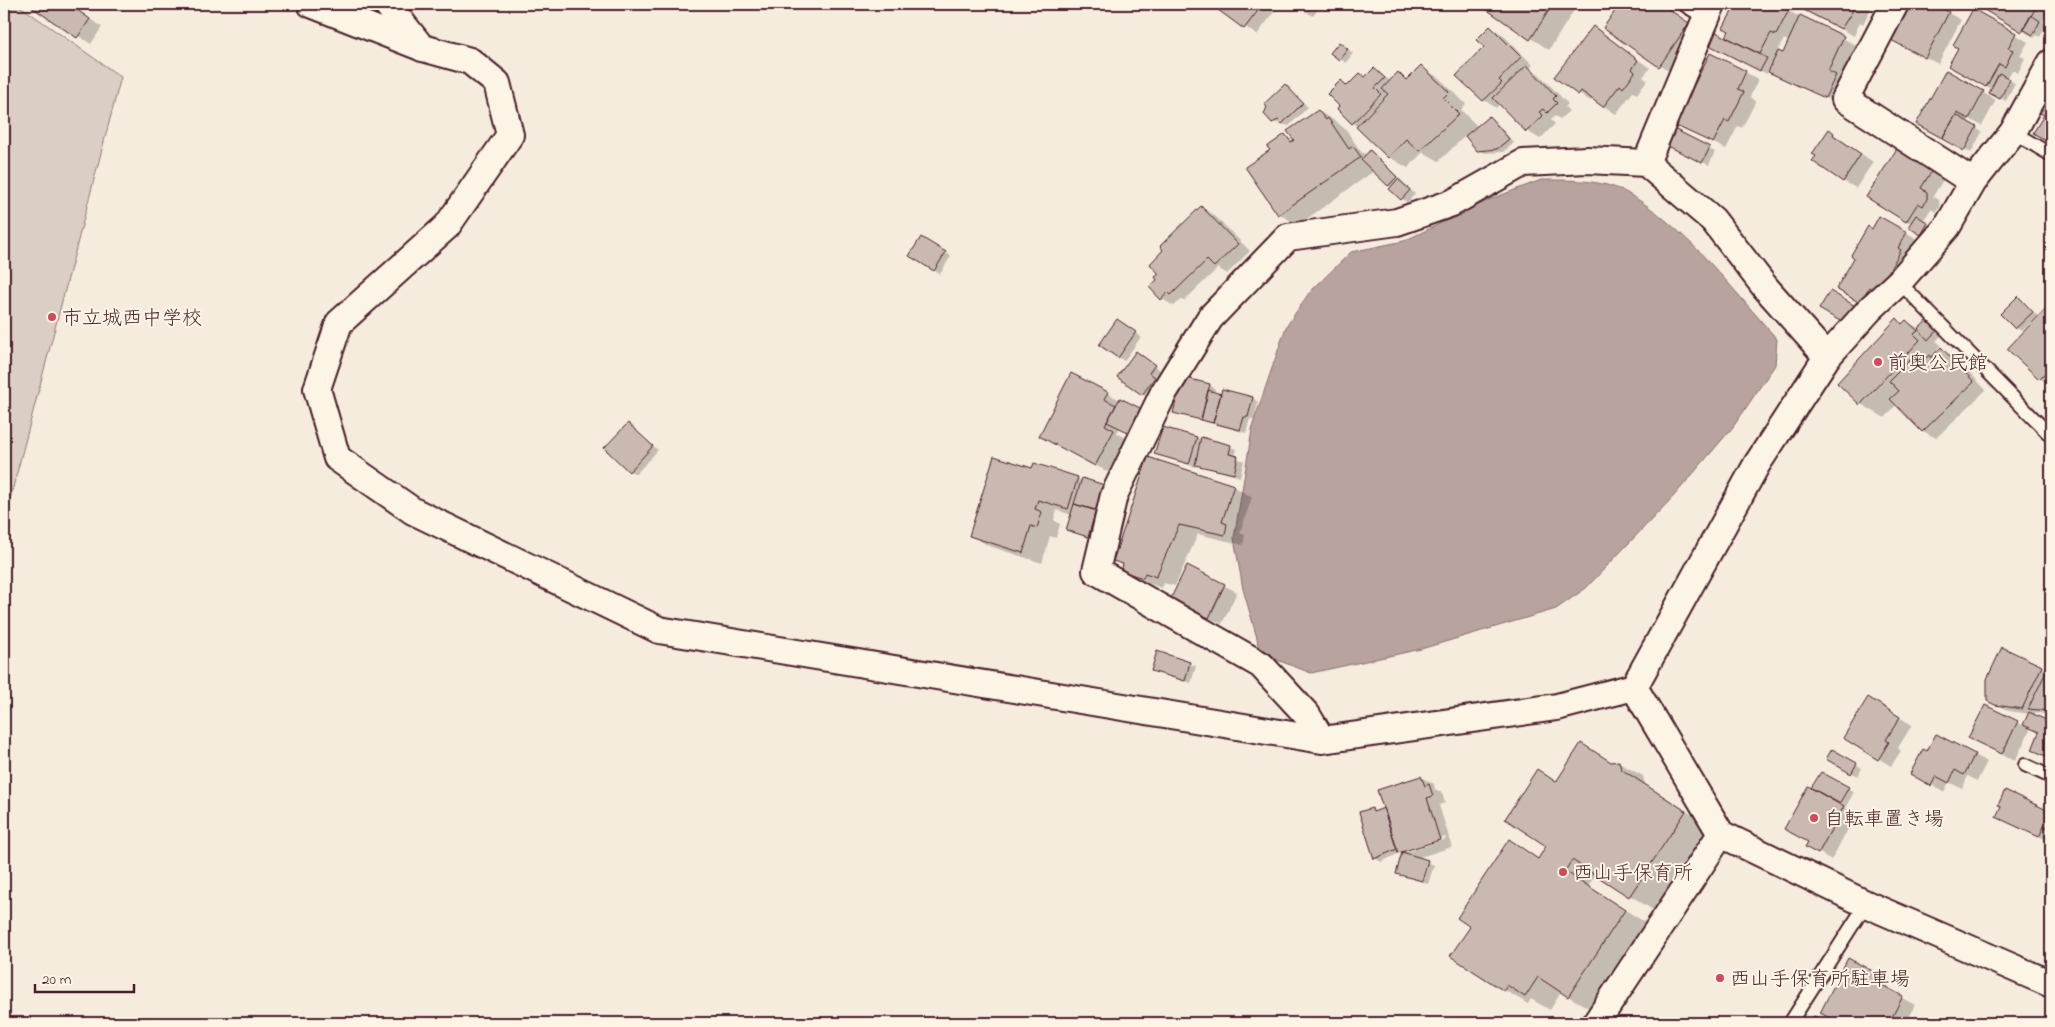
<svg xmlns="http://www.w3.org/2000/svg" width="2055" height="1027" viewBox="0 0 2055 1027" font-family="'Indie Flower','Klee One',sans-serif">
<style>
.green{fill:#dbcec4;stroke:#927678}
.water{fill:#b8a39e;stroke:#8c6e70}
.shadow{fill:#0003;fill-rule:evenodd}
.building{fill:#cab9b1;stroke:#4a1f2b}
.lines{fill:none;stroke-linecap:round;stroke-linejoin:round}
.lane-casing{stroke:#4a1f2b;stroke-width:16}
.street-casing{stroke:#4a1f2b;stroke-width:30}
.lane{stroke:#fcf5e5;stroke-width:12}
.street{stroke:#fcf5e5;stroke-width:26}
.poi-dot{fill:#d1495b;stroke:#fcf5e5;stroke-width:2}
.labels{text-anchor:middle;stroke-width:4;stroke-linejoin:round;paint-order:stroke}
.poi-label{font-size:20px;fill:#4a1f2b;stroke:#fcf5e5;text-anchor:start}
</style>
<rect width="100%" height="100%" fill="#f5ecde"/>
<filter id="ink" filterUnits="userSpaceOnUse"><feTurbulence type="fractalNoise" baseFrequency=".02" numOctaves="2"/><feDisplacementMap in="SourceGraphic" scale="10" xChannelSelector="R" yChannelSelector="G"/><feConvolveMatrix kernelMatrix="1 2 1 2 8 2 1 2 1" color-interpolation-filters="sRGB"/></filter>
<g filter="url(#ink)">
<path class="green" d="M4,4H17L121,77L4,522Z"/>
<path class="water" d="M1541,180C1569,180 1602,179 1627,193C1684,225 1733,290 1777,339L1775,365L1733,427L1673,497L1586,588L1556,609L1421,649L1311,673L1259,653L1257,638L1243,589L1234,538L1253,424L1286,327L1309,293L1351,252L1404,241L1491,199Z"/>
<path class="shadow" d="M29,4H68L102,27L91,44Z
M1218,4H1280L1257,35L1216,7Z
M1294,4H1322L1313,16Z
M1328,4H1339L1336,8Z
M1481,4H1578L1549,50Z
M1621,4H1661L1701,31L1672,73L1605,27Z
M1737,4L1754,11L1757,4H1774L1856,45L1840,79L1848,83L1838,104L1768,70L1767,74L1715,47L1733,40L1730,31L1725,28ZM1784,39L1789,42L1783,55L1777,52Z
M1788,4H1873L1863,24L1860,22L1854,36L1803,9L1802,11Z
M1911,4H1932L1961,20L1938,64L1892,39Z
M1982,4H2051V9L2043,21L2046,26L2040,37L2036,35L2035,38L1981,7Z
M1974,11L2028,42L2020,56L2025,58L2018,73L2012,70L2007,79L2015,83L2006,101L1991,93L1992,89L1950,66L1960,48Z
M1490,27L1502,34L1533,65L1530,68L1539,74L1568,104L1565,107L1569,111L1560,119L1555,116L1551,120L1555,124L1540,139L1527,131L1500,104L1496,108L1484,100L1458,75L1485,47Z
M1593,28L1650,68L1643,77L1647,80L1637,94L1633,92L1616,114L1593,99L1591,101L1579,94Z
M1345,47L1353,53L1346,63L1332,53Z
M1710,54L1758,79L1750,97L1756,101L1742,128L1738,126L1726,149L1688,131Z
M1421,67L1439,78L1466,104L1461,110L1478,127L1489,117L1495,121L1514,143L1503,152L1485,153L1478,150L1466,135L1439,161L1423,152L1408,168L1389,157L1353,123L1341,106V81L1349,86L1366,78L1374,70L1391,81L1398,74L1408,80Z
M1946,72L1996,100L1982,126L1970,119L1967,123L1982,132L1971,153L1918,123Z
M1285,86L1308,107L1289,126L1273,122Z
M1318,111L1337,122L1347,131L1361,152L1367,155L1370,152L1376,155L1415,194L1407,203L1374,171L1298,225L1279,214L1272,151L1285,136L1297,143Z
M1674,131L1715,152L1709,165L1673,148Z
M1829,131L1873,162L1856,188L1843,181Z
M1898,148L1945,177L1933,196L1939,200L1940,207L1936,212L1931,209L1923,221L1933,227L1927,237L1910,226L1912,224L1868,197Z
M1201,207L1214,215L1250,251L1227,274L1218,268L1184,301L1181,300L1174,306L1162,299L1159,279Z
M1880,217L1919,240L1873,309L1838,289Z
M921,238L951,256L940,274L911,256Z
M2018,298L2038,316L2022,331L2016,328Z
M2051,305V385L2039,378L2009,349Z
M1897,320L1904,324L1906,321L1920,329L1935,324L1944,333L1936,341L1941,345L1937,349L1954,356L1986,390L1936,438L1923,431L1897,404L1885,418L1861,404Z
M1123,324L1141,337L1124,361L1101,345Z
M1142,356L1160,370L1154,378L1160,382L1148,398L1143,394Z
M1210,385L1215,389L1214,393L1253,398L1258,402L1254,420L1250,419L1246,433L1175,413Z
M1107,393L1120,400V427L1117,433L1126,438L1108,472L1053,443Z
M628,425L658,450L636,474L630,471Z
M1197,438L1237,449L1235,457L1244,461L1240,477L1196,464L1195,467L1156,453Z
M1032,470L1077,478L1082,481L1106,514L1094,539L1067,530L1072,515L1057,510L1054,520L1060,524L1056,538L1050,536L1042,563L989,546L970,535Z
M1233,486L1252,497L1240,533L1245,535L1243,545L1198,534L1175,586L1164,583L1162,588L1141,581L1122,570L1124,565L1115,560Z
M1188,567L1237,592L1222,624L1184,606Z
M2002,649L2051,671V759L2034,750L2040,733L2031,728L2015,761L1982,744L1985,707L2024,726L2029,714L2009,711L1988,700ZM2036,712L2049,716L2047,721L2034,716Z
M1158,653L1196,666L1191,683L1152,670Z
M1881,706L1912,725L1898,748L1901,751L1891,766L1845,738Z
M1582,745L1613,763H1619L1643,776L1645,784L1709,826L1653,910L1596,874L1588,886L1649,925L1592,1010L1561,992L1550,1010L1531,999L1528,1004L1504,990L1472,926L1509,841L1539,859L1548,846L1538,771L1557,782Z
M1833,751L1862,768L1858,776L1828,759Z
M1974,755L1987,762L1977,781L1968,776L1962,789L1949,782L1944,792L1912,774Z
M1821,773L1854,792L1845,808L1856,815L1831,860L1818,852L1810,842L1812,790Z
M1421,777L1434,784L1435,789L1442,793L1445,803L1439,805L1452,847L1417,858L1434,865L1428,884L1398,873L1403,855L1400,853L1381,862L1375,858L1372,810L1376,812L1385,809ZM1445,837L1446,839L1407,852V849Z
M2006,792L2051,814V842L2010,823Z
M1877,975L1890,982L1886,989L1915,1005L1905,1023H1841L1834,1020Z"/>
<path class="building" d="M27,4H69L90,19L77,38Z
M1216,4H1263L1244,29L1214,7Z
M1292,4H1304L1300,9Z
M1479,4H1553L1530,40Z
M1620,4H1661L1689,23L1659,67L1603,28Z
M1736,4H1741L1753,10L1756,4H1777L1789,10L1776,35L1771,33L1760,54L1726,37L1729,31L1723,28Z
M1802,4H1857L1841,29L1800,8Z
M1910,4H1934L1949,12L1925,58L1891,40Z
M1981,4H2038L2022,32L1979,7Z
M1973,9L2016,33L2008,48L2013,50L2005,67L1999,64L1986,87L1948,66L1958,48L1953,45Z
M1800,15L1844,36L1828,71L1836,75L1825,98L1768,72L1778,51L1783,53Z
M2031,15L2040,21L2033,35L2023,29Z
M1490,26L1521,57L1499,80L1502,83L1483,101L1456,76L1484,47L1476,40Z
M1593,26L1638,60L1632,69L1635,72L1623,88L1620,85L1603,107L1581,91L1578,95L1554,77Z
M1714,31L1767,58L1760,71L1707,44Z
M1339,42L1348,49L1339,60L1330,53Z
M1710,53L1746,71L1738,89L1744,92L1729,122L1725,120L1713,143L1674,125Z
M1421,65L1449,92L1443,98L1459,114L1419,151L1406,139L1388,158L1356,127L1388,94L1382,89L1398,72L1406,80Z
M1527,65L1556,96L1553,99L1557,103L1547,113L1543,109L1539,112L1543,116L1526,132L1493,98Z
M1374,68L1385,78L1375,88L1381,94L1352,124L1337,109L1339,106L1327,94L1341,80L1347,86L1360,73L1365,77Z
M1946,70L1984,91L1969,119L1957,113L1942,138L1916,124Z
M1999,73L2010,79L2000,99L1989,93Z
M1285,84L1303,103L1282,124L1278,120L1272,123L1264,114L1267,107L1264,104Z
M2051,89V143L2033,133L2044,115L2038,112Z
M1318,110L1326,120L1328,118L1349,149L1353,146L1361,157L1278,215L1245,167L1270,150L1267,147L1285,134L1291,142L1294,140L1287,131Z
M1956,115L1977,127L1964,151L1942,139Z
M1489,116L1509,139L1497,149L1477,151L1465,136Z
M1674,129L1710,147L1702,163L1666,145Z
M1829,129L1834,133L1833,135L1861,154L1843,182L1812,161L1816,156L1812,154Z
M1898,147L1933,169L1921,188L1927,192V199L1923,206L1918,203L1906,222L1866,197Z
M1370,150L1397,177L1388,186L1361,160Z
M1398,179L1410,190L1401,200L1389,189Z
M1201,206L1238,244L1214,267L1207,260L1171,295L1168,292L1161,300L1149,287L1157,280L1155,277L1159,274L1150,264L1163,250L1160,246Z
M1916,215L1928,223L1921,235L1908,227Z
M1879,216L1907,232L1898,248L1901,250L1877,292L1869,287L1860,303L1836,289L1854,258L1851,255L1868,226L1872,229Z
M921,237L946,252L934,271L909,256Z
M1830,291L1857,307L1847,325L1819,309Z
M2018,296L2033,312L2015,329L2000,314Z
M2051,303V367L2039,379L2007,349Z
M1897,318L1902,324L1906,320L1918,331L1914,334L1920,340L1860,405L1837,383Z
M1117,319L1136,332L1118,358L1099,345Z
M1929,319L1938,329L1928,340L1918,329Z
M1941,347L1974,382L1922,432L1890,399L1899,391L1889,381L1919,351L1926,358L1929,355L1931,358Z
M1136,351L1155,365L1149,373L1155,377L1142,395L1117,377Z
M1071,373L1108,392L1104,399L1116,405L1105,425L1114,430L1095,466L1039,436Z
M1182,377L1210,384L1201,420L1173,413Z
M1222,389L1253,397L1248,417H1244L1240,430L1213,423Z
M1208,390L1221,394L1213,423L1201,420Z
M1120,398L1144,410L1132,434L1107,422Z
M628,423L653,446L629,472L604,448Z
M1163,427L1197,437L1189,464L1154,454Z
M1201,437L1231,445L1229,454L1238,456L1234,474L1195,465Z
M994,456L1032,468L1034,463L1078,477L1068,509L1038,500L1035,509L1042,512L1037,528L1031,526L1023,553L969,536Z
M1148,457L1234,485L1222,522L1227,524L1225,535L1179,525L1156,577L1145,573L1143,578L1121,571L1123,564L1113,561Z
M1082,478L1108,486L1100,512L1074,504Z
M1074,504L1096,510L1088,537L1066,530Z
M1187,565L1225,584L1209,618L1170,600Z
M2002,647L2042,666L2022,709L1995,705L1987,701V679Z
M1157,651L1190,662L1185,681L1151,671Z
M2048,668L2051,670V711L2028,709Z
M1868,697L1900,717L1886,740L1889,742L1878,760L1843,738Z
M1985,705L2018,721L2002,754L1968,738Z
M2029,712L2046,720L2048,715L2051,716V758L2032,750L2039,732L2023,725Z
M1936,734L1975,754L1964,775L1955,770L1949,783L1936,776L1931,786L1910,774L1923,749L1927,751Z
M1581,743L1611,762L1619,761L1621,769L1686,811L1629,897L1572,860L1565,871L1625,910L1568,997L1538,977L1525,997L1507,985L1504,991L1450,956L1470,927L1457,918L1509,839L1538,859L1546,846L1505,819L1537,769L1556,782Z
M1832,749L1857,763L1851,774L1826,759Z
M1821,772L1849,787L1839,804L1811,788Z
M1421,776L1425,786L1429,784L1433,796L1427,798L1440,840L1398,853L1377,790Z
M1808,786L1844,806L1818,854L1805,847L1808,842L1784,829Z
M2005,790L2051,812V821L2048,828L2044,826L2039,837L1996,817L2001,806L1998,805Z
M1372,808L1373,812L1384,808L1397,849L1374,859L1359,812Z
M1402,852L1428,860L1422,881L1396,874Z
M1848,958L1878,974L1874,981L1903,996L1889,1023H1840L1820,1013Z
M1814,1016L1829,1023H1810Z
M1429,1018L1439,1023H1427Z"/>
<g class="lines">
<g class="lane-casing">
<path id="lane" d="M1683,4L1707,19
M2013,132L2051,155
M1899,282L2051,436
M2025,765L2051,777
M1790,1023L1866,904"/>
</g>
<g class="street-casing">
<path id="street" d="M311,4L423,48L470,61L497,83L510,135L447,226L339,323L317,389L337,458L413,511L659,630L1322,740L1557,707L1634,687L1721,834L1866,904L2051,984
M387,4L422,48
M1895,4L1845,99L1973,182
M1646,163L1712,4
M1634,687L1757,464L1827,357L1870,309L1899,282L1947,227L1973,182L2013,132L2051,63
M1322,740L1307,715L1261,665L1096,571L1114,495L1164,392L1210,318L1288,237L1397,222L1452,203L1523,163L1587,160L1646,163L1713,220L1765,287L1827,357
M1596,1023L1721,834"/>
</g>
<use href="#lane" class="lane"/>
<use href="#street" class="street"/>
</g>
</g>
<g class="poi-dot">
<circle cx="52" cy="317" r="5"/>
<circle cx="1878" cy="362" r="5"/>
<circle cx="1814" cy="818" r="5"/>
<circle cx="1563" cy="872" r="5"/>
<circle cx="1720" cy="978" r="5"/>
</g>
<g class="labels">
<g class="poi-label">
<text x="62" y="324">市立城西中学校</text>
<text x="1888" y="369">前奥公民館</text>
<text x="1824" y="825">自転車置き場</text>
<text x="1573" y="879">西山手保育所</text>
<text x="1730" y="985">西山手保育所駐車場</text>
</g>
</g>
<rect width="2055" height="1027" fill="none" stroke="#fcf5e5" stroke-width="20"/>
<rect x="10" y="10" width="2035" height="1007" fill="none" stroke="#4a1f2b" stroke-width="2" filter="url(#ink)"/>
<path d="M35 984v8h99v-8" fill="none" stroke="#4a1f2b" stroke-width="2.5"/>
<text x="42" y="984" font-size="15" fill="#4a1f2b" stroke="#fcf5e5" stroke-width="4" paint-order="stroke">20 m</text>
</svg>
